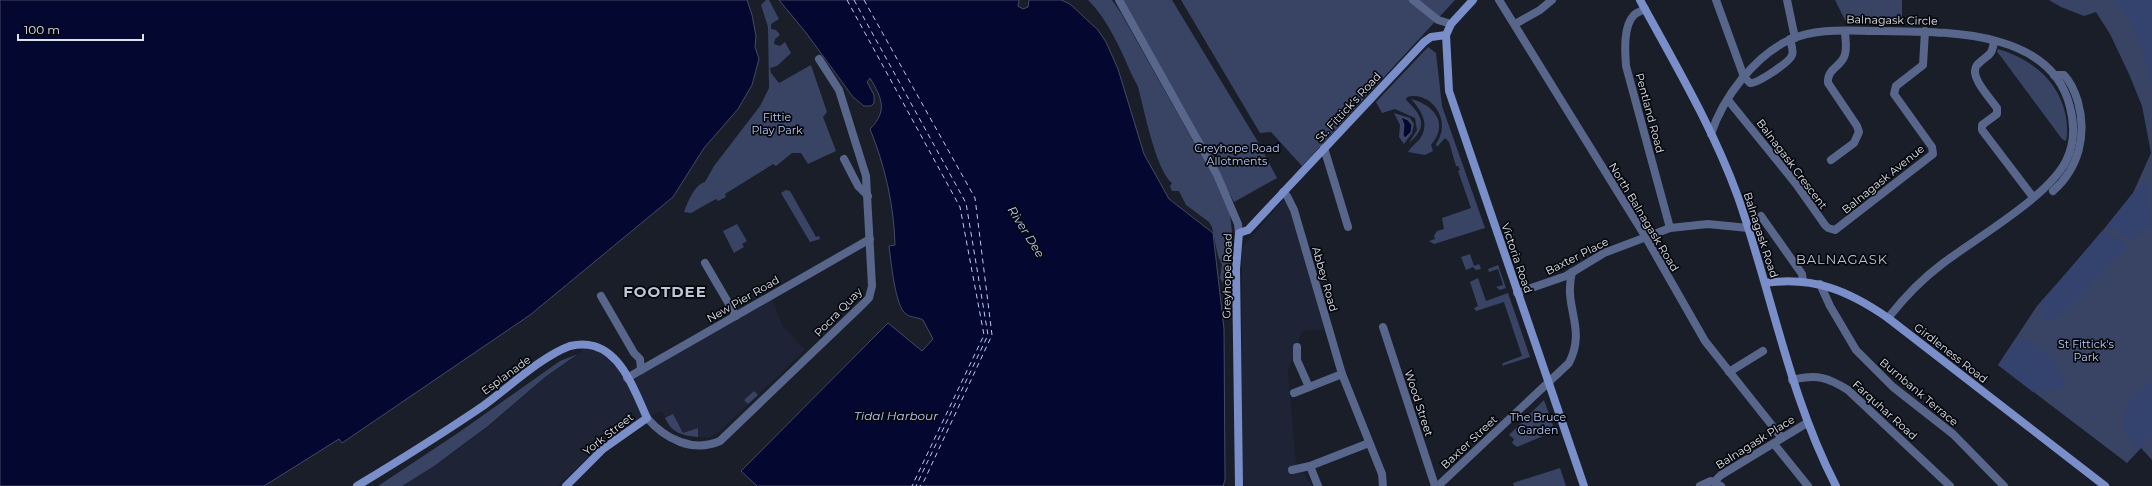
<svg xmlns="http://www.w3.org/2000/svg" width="2152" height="486" font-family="Montserrat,sans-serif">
  <rect width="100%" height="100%" fill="#191e29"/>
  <g fill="#1e2435">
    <path d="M1283 200 1289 207 1327 329 1302 331 1288 371 1296 463 1312 486H1244L1242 476V248Z"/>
    <path d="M771 295 782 325 805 350 758 395 754 391 744 400 748 404 720 431 711 437H698L680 434 670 428 662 411 647 418 588 458 557 486H402L457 450 488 427 545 377 580 354 584 345 606 352 628 378Z"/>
  </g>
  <g fill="#394465">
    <path d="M766 0H769L779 19 771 24V29L776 30 780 35 775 39 774 44 780 46 785 42 791 53 777 66 770 68 771 73 779 83 811 65 827 112 823 117 836 151 808 164 801 153H792L776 166 773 164 725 194 726 197 718 201 716 199 691 213 684 212C688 202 694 185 705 182L714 166 760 106 769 88 768 27 761 5Z"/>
    <path d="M1088 0H1112L1121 13 1214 178 1230 214 1233 241 1230 265V296L1220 278 1222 265 1218 256 1212 227 1209 222 1186 205 1179 191H1172L1170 186 1172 183C1156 171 1144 109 1138 87 1136 82 1133 78 1131 73 1120 48 1108 20 1088 0Z"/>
    <path d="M1123 0H1172L1258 142 1277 178 1234 202Z"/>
    <path d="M1181 0H1455L1302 166 1271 132 1260 133Z"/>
    <path d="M1835 0H1902V24L1846 22Z"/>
    <path d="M2049 0H2152V460L2141 448 2127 463 1998 365 2037 306 2091 245 2133 193 2151 153 2142 106 2129 74 2110 34 2096 12 2084 16 2061 7Z"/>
    <path d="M1428 47 1436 53 1442 106 1485 228 1434 244 1429 241 1435 239 1434 236 1437 231 1444 229 1442 218 1471 208 1458 171 1460 170 1458 166H1456L1449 142 1445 138 1437 147 1436 144C1453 121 1431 90 1407 97L1406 100C1423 116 1428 127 1409 143L1417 130 1415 118 1395 109 1382 113 1376 102Z"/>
    <path d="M1998 49C2031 59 2059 80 2066 117 2067 125 2068 133 2066 141L2062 139 2002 58 1997 52Z"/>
    <path d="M1411 99C1435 105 1449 124 1431 145L1433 151 1425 155 1408 152C1411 147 1415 144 1419 140 1431 125 1421 110 1411 99Z"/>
    <path d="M1394 113 1410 118 1414 124 1412 133 1404 144 1399 137 1400 125Z"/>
    <path d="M786 190 790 191 816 237 819 236 820 239 810 242 781 193Z"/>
    <path d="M737 224 747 241 742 244 744 247 734 253 723 231Z"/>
    <path d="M1470 254 1474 266 1479 264 1481 269 1476 270 1473 267 1466 270 1461 257Z"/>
    <path d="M1498 265 1506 288 1500 290 1496 287 1503 285 1498 269 1489 272 1488 269Z"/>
    <path d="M1478 278 1486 301 1508 293 1530 357 1502 366 1503 363 1522 356 1504 302 1476 311 1474 308 1478 306 1470 282Z"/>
    <path d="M578 354 545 377 488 426 434 466 402 486H378L458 433 560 361Z"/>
    <path d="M754 391 758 395 748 404 744 400Z"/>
    <path d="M1544 400 1555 431 1517 447 1512 443 1514 439 1509 435Z"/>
    <path d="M673 414 683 433 698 428V437C682 435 673 434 665 418Z"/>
    <path d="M1560 468 1566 486H1514L1513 483Z"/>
  </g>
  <g fill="#34426e">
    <path d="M2115 0H2152V93L2148 69 2132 23Z"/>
    <path d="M2147 180 2151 226 2131 241 2117 230 2106 227 2133 193Z"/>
    <path d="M2102 231 2116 237 2127 246 2065 313 2053 321 2045 320C2040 314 2043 306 2044 299Z"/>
    <path d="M2016 338C2039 344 2064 364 2065 389L2033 392 1998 365Z"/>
    <path d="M2152 381V434L2138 450 2124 433 2123 418 2131 397Z"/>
  </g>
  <g fill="#04072f" stroke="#454967">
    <path d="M0 0H747L752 15 756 36 755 47 759 59 752 85 738 109 704 148 673 197 530 315 342 443 339 439 264 486H0Z"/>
    <path d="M779 0H1019L1018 6 1023 9 1028 7 1029 0H1061L1070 4 1098 30 1106 42 1118 69 1144 154 1169 199 1213 233 1224 329 1225 480 1223 486H757L741 471 888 323 922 351 933 339 923 320C918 317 911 318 906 314 895 307 891 260 889 246L895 245C894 205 885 166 870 129 888 111 882 98 870 78L867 82 874 95V103L871 106H864L853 97 807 34Z"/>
    <path d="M1401 117 1408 120 1412 125 1411 132 1405 138 1403 135 1404 125Z"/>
  </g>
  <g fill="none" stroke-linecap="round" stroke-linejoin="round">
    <g stroke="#bacaf6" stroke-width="1" stroke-dasharray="5 4" stroke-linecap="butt">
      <path d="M847 0 960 207 984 335 912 486"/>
      <path d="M854 0 966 203 988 335 916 486"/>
      <path d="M864 0 975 198 992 335 924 481 920 486"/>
    </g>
    <g stroke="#58668b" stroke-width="8">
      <path d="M1119 0 1217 175 1238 224 1239 233"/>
      <path d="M1413 0 1438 20 1451 24"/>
      <path d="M1499 0 1645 236 1705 341 1782 438"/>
      <path d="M1716 0 1744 77 1750 83C1757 84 1790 62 1792 55 1794 51 1791 44 1790 39"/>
      <path d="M1787 0 1795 38"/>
      <path d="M1645 9C1641 11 1637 12 1634 15 1623 26 1625 52 1626 66L1670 228"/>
      <path d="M1515 24 1540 10 1552 0"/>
      <path d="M1994 41C1992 58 1987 54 1977 65 1968 76 1991 99 1997 108V114L1982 125V130L2033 197"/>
      <path d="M1728 100 1796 184 1825 225 1828 228 1835 230 1933 154 1932 147 1894 94 1896 86 1923 65 1925 31"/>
      <path d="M1711 134C1723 97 1755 56 1789 40 1817 27 1850 31 1880 31 1943 32 2051 28 2070 107 2075 126 2075 143 2066 161 2048 197 1976 238 1942 264 1922 279 1903 299 1888 318"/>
      <path d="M1324 148 1348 227"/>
      <path d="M844 159 858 186 868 196"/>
      <path d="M1831 160 1854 143 1859 132 1857 126 1828 83C1827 69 1839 68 1844 57 1848 49 1845 39 1845 31"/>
      <path d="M2053 191C2079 168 2087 135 2078 102 2075 92 2071 82 2064 75H2054"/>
      <path d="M1283 192 1287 196 1294 210 1342 374 1382 474 1383 486"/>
      <path d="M1761 216 1802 274 1803 281"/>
      <path d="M705 263 736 316"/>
      <path d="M1820 284 1830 306 1856 350 1893 387 1953 434 2004 486"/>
      <path d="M1517 293 1566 276 1604 253 1670 228 1708 224 1748 228"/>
      <path d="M601 296 634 353 640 359 641 370"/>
      <path d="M1383 327 1435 486"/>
      <path d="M1297 347V360L1309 387"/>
      <path d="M1729 372 1763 351"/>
      <path d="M627 378 870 239"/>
      <path d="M1792 380C1817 374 1827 377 1848 390L1950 486"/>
      <path d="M1294 393 1342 374"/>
      <path d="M647 418C665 439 693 453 720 441L862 305 869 298 872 286 866 176 839 90 819 59"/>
      <path d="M1774 444 1808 486"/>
      <path d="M1292 470 1310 466"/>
      <path d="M1715 481 1721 475 1807 423"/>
      <path d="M1318 486 1310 466 1369 443"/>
      <path d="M1438 486 1569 363C1587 327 1563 309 1572 272"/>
      <path d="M1700 486 1711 481 1721 486"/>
    </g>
    <g stroke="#7a8eca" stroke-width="8">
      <path d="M1473 0 1451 24 1446 35 1449 91 1584 486"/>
      <path d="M1640 0C1675 64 1713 128 1738 197 1772 294 1789 395 1836 486"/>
      <path d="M1765 283C1814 276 1849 291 1888 318L2105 486"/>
      <path d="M357 486C400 460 442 434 483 406 508 388 542 356 570 346 578 344 587 344 594 346 623 354 636 394 647 418L603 449 566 486"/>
      <path d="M1239 486 1236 269 1239 233 1248 230 1424 42 1431 37 1446 35"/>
    </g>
  </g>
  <g text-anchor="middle" stroke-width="3.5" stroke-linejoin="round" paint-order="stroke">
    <g font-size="11" fill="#dee2ea" stroke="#06080d">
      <text transform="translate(1892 20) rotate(1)" y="4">Balnagask Circle</text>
      <text transform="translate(1348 107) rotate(-47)" y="4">St. Fittick's Road</text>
      <text transform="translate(1650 113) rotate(75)" y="4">Pentland Road</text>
      <text transform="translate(1792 164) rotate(53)" y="4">Balnagask Crescent</text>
      <text transform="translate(1883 179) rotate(-39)" y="4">Balnagask Avenue</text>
      <text transform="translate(1644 217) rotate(59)" y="4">North Balnagask Road</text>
      <text transform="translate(1761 235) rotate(72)" y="4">Balnagask Road</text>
      <text transform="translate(1577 256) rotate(-27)" y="4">Baxter Place</text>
      <text transform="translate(1517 258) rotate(71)" y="4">Victoria Road</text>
      <text transform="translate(1227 276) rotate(-89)" y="4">Greyhope Road</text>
      <text transform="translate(1325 279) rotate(74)" y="4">Abbey Road</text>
      <text transform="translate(743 299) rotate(-30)" y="4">New Pier Road</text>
      <text transform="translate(838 312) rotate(-46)" y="4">Pocra Quay</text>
      <text transform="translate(1951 353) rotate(38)" y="4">Girdleness Road</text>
      <text transform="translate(506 375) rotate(-36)" y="4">Esplanade</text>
      <text transform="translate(1919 392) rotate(40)" y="4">Burnbank Terrace</text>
      <text transform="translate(1419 403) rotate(72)" y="4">Wood Street</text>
      <text transform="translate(1885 410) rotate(42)" y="4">Farquhar Road</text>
      <text transform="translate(608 434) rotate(-38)" y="4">York Street</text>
      <text transform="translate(1469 442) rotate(-43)" y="4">Baxter Street</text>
      <text transform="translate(1755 442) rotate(-32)" y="4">Balnagask Place</text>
    </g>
    <g font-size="11" fill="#bbccf8" stroke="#06080d">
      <text x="777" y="121">Fittie<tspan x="777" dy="13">Play Park</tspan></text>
      <text x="1237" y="152">Greyhope Road<tspan x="1237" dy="13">Allotments</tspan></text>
      <text x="2086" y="348">St Fittick's<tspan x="2086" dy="13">Park</tspan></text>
      <text x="1538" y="421">The Bruce<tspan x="1538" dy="13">Garden</tspan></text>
    </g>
    <g font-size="12" font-style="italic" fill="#bacaf6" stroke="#06080d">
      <text transform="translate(1026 232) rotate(58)" y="4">River Dee</text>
      <text x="896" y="420">Tidal Harbour</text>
    </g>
    <g font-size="13" letter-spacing="1" fill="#c0c6d6" stroke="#06080d">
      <text x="1842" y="264">BALNAGASK</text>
    </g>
    <g font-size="15" font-weight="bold" letter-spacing="1" fill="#c0c6d6" stroke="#06080d">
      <text x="665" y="297">FOOTDEE</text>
    </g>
  </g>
  <path d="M18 34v6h125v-6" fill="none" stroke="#dee2ea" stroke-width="2"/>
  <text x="24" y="34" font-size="12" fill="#dee2ea" stroke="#06080d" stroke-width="3" paint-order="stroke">100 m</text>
</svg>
